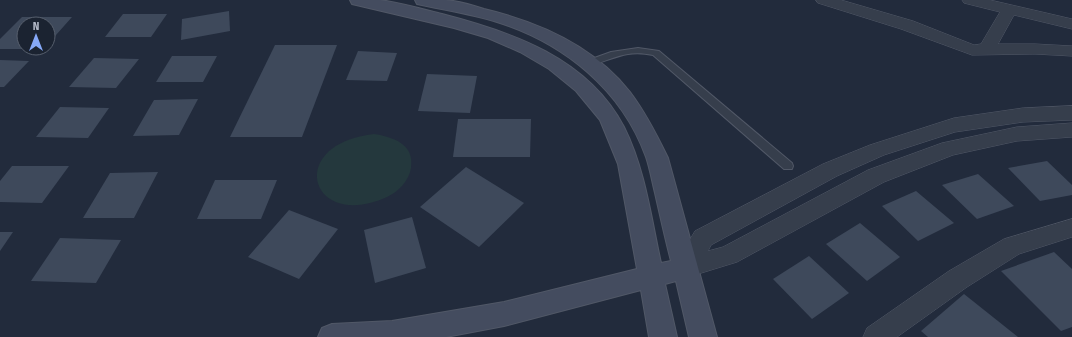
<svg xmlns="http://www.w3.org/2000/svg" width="1072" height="337" font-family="'Fira Sans Condensed',sans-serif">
  <rect width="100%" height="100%" fill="#222b3c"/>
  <path fill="#24383d" d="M374 134C393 137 415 144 411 168 409 181 398 192 387 197 310 232 284 144 374 134Z"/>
  <g fill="#3e495b">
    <path d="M229 11 230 31 181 40 182 19Z"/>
    <path d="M123 14H167L151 37H105Z"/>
    <path d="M22 17H72L48 44V24H24V49H0V39Z"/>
    <path d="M275 45H337L302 137H230Z"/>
    <path d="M358 51 397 53 387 81 346 80Z"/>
    <path d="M172 56H217L203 82H156Z"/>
    <path d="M94 58 139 59 116 88 69 87Z"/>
    <path d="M0 60 29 61 4 87H0Z"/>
    <path d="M427 74 477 76 470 113 418 111Z"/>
    <path d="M198 99 179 135 133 136 154 100Z"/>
    <path d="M60 107 109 108 88 138 36 137Z"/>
    <path d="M458 119H531L530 157H453Z"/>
    <path d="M1047 161 1072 185V195L1040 201 1008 168Z"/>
    <path d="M12 166H69L42 203 0 202V181Z"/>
    <path d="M466 167 524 203 479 247 420 207Z"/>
    <path d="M158 172 134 218H83L110 173Z"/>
    <path d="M978 174 1014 206 977 219 942 185Z"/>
    <path d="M215 180H277L261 219H197Z"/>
    <path d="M916 191 954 223 918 241 882 206Z"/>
    <path d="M289 210 338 229 299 279 248 257Z"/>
    <path d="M412 217 426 268 375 283 364 230Z"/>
    <path d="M860 223 900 257 867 281 826 244Z"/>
    <path d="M0 232H13L0 251Z"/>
    <path d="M60 238 121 240 96 283 31 281Z"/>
    <path d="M1054 252 1072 269V327L1061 331 1001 271Z"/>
    <path d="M809 256 849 293 812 319 773 279Z"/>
    <path d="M964 294 1018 337H928L921 331Z"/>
  </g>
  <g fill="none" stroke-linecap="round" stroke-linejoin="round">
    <g stroke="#515867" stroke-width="2">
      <path id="lane" d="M638 48 659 51 792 163 793 166 792 169H784L653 55C626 49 614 59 589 66L585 63 586 61 611 52Z"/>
    </g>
    <g stroke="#515867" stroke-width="1">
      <g id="street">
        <path d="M816 0H841L913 21 974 45 981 44 1000 12 964 3 962 0H990L1072 19V29L1014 15 998 44H1035L1072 46V56L1035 54 972 55 901 29 818 3Z"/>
        <path d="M1072 106V120L1023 122 955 132 884 155 837 176 711 245 708 251 723 247 868 170 942 143 1017 127 1072 123V137L1017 141 953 155 884 182 737 262 685 278 676 275 673 268 695 231 823 164 870 145 954 118 1023 108Z"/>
        <path d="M1072 219V237L1019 254 967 287 897 337H863L867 328 949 271 1004 239Z"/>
      </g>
    </g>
    <g stroke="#515867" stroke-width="2">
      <path id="secondary" d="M350 0C360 0 370 0 380 0 401 3 422 9 442 14 512 32 588 58 624 127 645 169 651 217 661 263L671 261C665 238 660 215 655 193 652 181 650 169 646 157 622 90 564 43 497 22 471 14 444 10 417 4L415 0C425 0 435 0 445 0 458 1 472 5 484 9 539 22 594 46 630 92 645 112 657 135 668 158L717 337H689L676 281 665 284 677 337H649L641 290 504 326 446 337H318L322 328 332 324 392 321 504 302 637 269 618 164 600 120 576 91 549 69 520 52 488 38 454 28 352 4Z"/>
    </g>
    <use href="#lane" fill="#363e4c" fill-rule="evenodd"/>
    <use href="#street" fill="#363e4c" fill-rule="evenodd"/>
    <use href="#secondary" fill="#444c5f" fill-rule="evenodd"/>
  </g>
  <g transform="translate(36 36)"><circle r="19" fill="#1b2331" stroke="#575f6d"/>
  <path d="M0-3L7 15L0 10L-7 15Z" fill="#86a9f8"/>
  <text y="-6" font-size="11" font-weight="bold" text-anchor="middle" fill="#b2b8c7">N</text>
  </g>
</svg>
